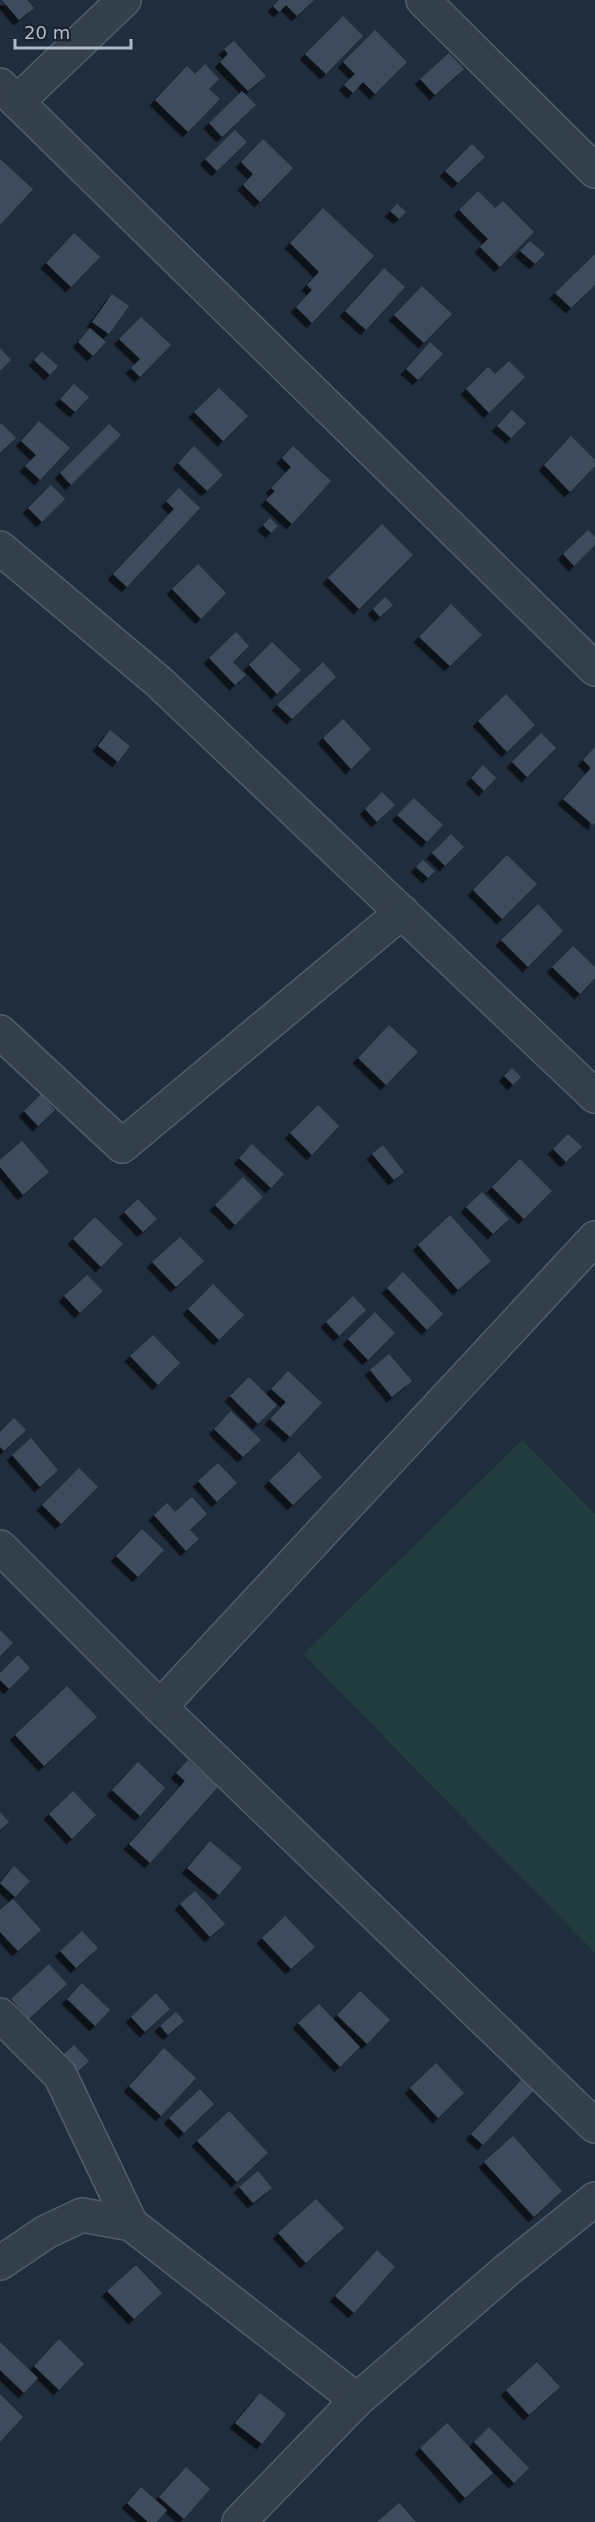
<svg xmlns="http://www.w3.org/2000/svg" width="595" height="2522" font-family="'DejaVu Sans',sans-serif">
  <defs>
    <filter id="shadow"><feDropShadow dx="-5.5" dy="5.5" stdDeviation="0" flood-color="#0009"/></filter>
  </defs>
  <rect width="100%" height="100%" fill="#202d3c"/>
  <path fill="#223b3d" d="M522 1440 595 1514V1953L303 1654Z"/>
  <g fill="#3c4c5b" filter="url(#shadow)">
    <path d="M2 0H27L34 8 19 20Z"/>
    <path d="M279 0H314L297 16 286 5 279 12 273 6Z"/>
    <path d="M343 16 363 36 326 74 305 54Z"/>
    <path d="M375 30 407 62 375 94 363 82 353 93 344 85 355 74 343 62Z"/>
    <path d="M234 41 266 76 248 91 220 62 228 54 224 49Z"/>
    <path d="M449 53 464 69 435 95 420 79Z"/>
    <path d="M205 64 219 79 209 89 220 99 188 132 155 100 187 66 195 74Z"/>
    <path d="M242 91 256 105 222 137 209 123Z"/>
    <path d="M235 130 247 142 217 171 205 159Z"/>
    <path d="M263 139 293 168 260 202 243 185 253 174 241 162Z"/>
    <path d="M472 144 485 157 458 183 445 171Z"/>
    <path d="M0 159 33 189 0 225Z"/>
    <path d="M478 191 495 208 503 201 534 232 500 267 480 247 488 239 459 210Z"/>
    <path d="M397 204 406 212 399 219 390 211Z"/>
    <path d="M323 208 374 256 312 323 296 307 312 290 307 285 319 272 290 243Z"/>
    <path d="M74 233 100 257 71 287 46 263Z"/>
    <path d="M530 241 545 254 535 264 520 251Z"/>
    <path d="M595 254V285L571 308 555 293Z"/>
    <path d="M384 268 405 287 366 330 345 311Z"/>
    <path d="M422 286 452 314 424 343 394 315Z"/>
    <path d="M112 294 129 306 109 334 92 322Z"/>
    <path d="M141 317 171 345 140 377 131 368 140 359 119 339Z"/>
    <path d="M90 328 106 342 93 356 78 342Z"/>
    <path d="M430 342 443 354 418 380 406 369Z"/>
    <path d="M0 348 11 360 0 371Z"/>
    <path d="M42 352 58 366 50 375 34 360Z"/>
    <path d="M509 361 525 377 489 413 466 389 488 367 495 374Z"/>
    <path d="M74 384 89 397 75 412 60 399Z"/>
    <path d="M219 388 248 416 223 441 194 412Z"/>
    <path d="M512 410 526 423 511 438 497 426Z"/>
    <path d="M39 421 70 448 40 480 25 466 36 455 21 441Z"/>
    <path d="M1 423 16 438 0 453V425Z"/>
    <path d="M109 424 121 435 71 485 60 473Z"/>
    <path d="M571 436 595 460V466L570 492 544 465Z"/>
    <path d="M194 446 223 475 207 491 178 463Z"/>
    <path d="M293 446 331 481 292 524 266 500 275 491 271 488 291 467 282 458Z"/>
    <path d="M51 485 65 499 42 522 28 508Z"/>
    <path d="M179 488 200 508 127 587 113 574 174 509 166 501Z"/>
    <path d="M270 518 278 526 271 533 263 525Z"/>
    <path d="M382 524 413 555 359 609 328 578Z"/>
    <path d="M588 530 595 537V545L574 566 563 554Z"/>
    <path d="M198 564 226 593 201 619 172 589Z"/>
    <path d="M385 597 393 605 380 617 373 609Z"/>
    <path d="M451 604 482 635 450 666 419 637Z"/>
    <path d="M236 632 249 646 233 662 246 675 235 685 209 658Z"/>
    <path d="M272 642 301 670 277 694 249 665Z"/>
    <path d="M323 662 336 677 292 719 277 705Z"/>
    <path d="M506 694 535 725 507 752 478 721Z"/>
    <path d="M343 719 371 749 351 769 323 738Z"/>
    <path d="M110 730 130 746 118 762 98 746Z"/>
    <path d="M541 733 556 748 527 777 512 762Z"/>
    <path d="M595 747V823L593 825 563 799 591 768 583 760Z"/>
    <path d="M483 765 496 778 484 791 471 778Z"/>
    <path d="M382 792 395 805 377 822 365 809Z"/>
    <path d="M414 798 443 825 427 842 397 815Z"/>
    <path d="M451 834 464 847 445 866 432 853Z"/>
    <path d="M507 855 537 884 502 919 473 890Z"/>
    <path d="M423 860 435 871 428 878 416 867Z"/>
    <path d="M538 904 563 931 528 967 501 940Z"/>
    <path d="M573 946 595 967V978L580 994 552 967Z"/>
    <path d="M389 1025 418 1052 386 1085 358 1058Z"/>
    <path d="M512 1068 521 1077 513 1085 504 1076Z"/>
    <path d="M41 1094 55 1110 38 1126 24 1111Z"/>
    <path d="M318 1105 339 1126 312 1155 290 1133Z"/>
    <path d="M568 1134 582 1147 566 1162 553 1149Z"/>
    <path d="M22 1141 49 1172 23 1195 0 1167V1160Z"/>
    <path d="M252 1144 284 1174 271 1188 239 1158Z"/>
    <path d="M383 1145 404 1172 394 1180 372 1154Z"/>
    <path d="M520 1159 552 1191 524 1219 492 1187Z"/>
    <path d="M243 1177 263 1197 235 1225 215 1205Z"/>
    <path d="M482 1192 509 1219 493 1234 466 1207Z"/>
    <path d="M138 1199 157 1219 143 1232 124 1212Z"/>
    <path d="M450 1215 491 1261 458 1290 418 1245Z"/>
    <path d="M95 1217 123 1244 101 1267 73 1239Z"/>
    <path d="M180 1237 204 1261 176 1287 152 1262Z"/>
    <path d="M403 1272 443 1314 427 1330 387 1288Z"/>
    <path d="M87 1275 103 1291 80 1313 64 1296Z"/>
    <path d="M213 1284 244 1315 219 1340 188 1309Z"/>
    <path d="M353 1296 366 1310 339 1336 326 1322Z"/>
    <path d="M375 1312 395 1333 368 1360 348 1339Z"/>
    <path d="M153 1335 180 1363 158 1385 130 1356Z"/>
    <path d="M389 1354 412 1381 392 1397 370 1370Z"/>
    <path d="M288 1371 322 1403 290 1437 270 1419 286 1402 271 1389Z"/>
    <path d="M249 1377 277 1405 258 1424 230 1396Z"/>
    <path d="M231 1411 261 1440 243 1457 214 1429Z"/>
    <path d="M14 1418 26 1430 4 1451 0 1447V1432Z"/>
    <path d="M31 1438 58 1470 40 1487 12 1455Z"/>
    <path d="M299 1452 322 1477 293 1505 269 1481Z"/>
    <path d="M218 1463 237 1483 217 1502 198 1481Z"/>
    <path d="M79 1468 98 1487 61 1524 42 1505Z"/>
    <path d="M192 1497 207 1514 190 1530 199 1539 186 1551 154 1515 167 1503 175 1512Z"/>
    <path d="M142 1529 164 1550 138 1577 116 1556Z"/>
    <path d="M0 1630 13 1643 0 1656Z"/>
    <path d="M18 1655 30 1668 9 1689 0 1680V1673Z"/>
    <path d="M67 1686 97 1717 44 1766 15 1735Z"/>
    <path d="M188 1760 218 1787 150 1863 129 1844 185 1781 176 1773Z"/>
    <path d="M138 1762 165 1788 140 1816 112 1790Z"/>
    <path d="M73 1791 96 1815 72 1839 49 1814Z"/>
    <path d="M0 1812 9 1822 0 1830Z"/>
    <path d="M210 1841 242 1868 219 1895 187 1868Z"/>
    <path d="M14 1866 30 1881 15 1897 0 1883Z"/>
    <path d="M195 1891 225 1924 210 1937 180 1904Z"/>
    <path d="M13 1899 41 1930 18 1951 0 1932V1910Z"/>
    <path d="M285 1916 315 1947 291 1969 262 1938Z"/>
    <path d="M82 1931 98 1948 76 1968 60 1951Z"/>
    <path d="M49 1964 67 1984 29 2019 11 1999Z"/>
    <path d="M82 1983 110 2010 95 2026 67 1999Z"/>
    <path d="M360 1991 390 2020 367 2044 337 2015Z"/>
    <path d="M156 1993 170 2009 145 2032 131 2017Z"/>
    <path d="M319 2004 360 2047 340 2067 298 2023Z"/>
    <path d="M176 2012 184 2021 168 2035 160 2026Z"/>
    <path d="M74 2045 89 2061 68 2081 52 2065Z"/>
    <path d="M164 2048 196 2078 161 2116 129 2086Z"/>
    <path d="M436 2063 464 2093 438 2118 410 2088Z"/>
    <path d="M523 2078 535 2089 483 2145 471 2134Z"/>
    <path d="M200 2089 214 2104 184 2133 169 2118Z"/>
    <path d="M229 2111 268 2153 237 2182 197 2141Z"/>
    <path d="M513 2136 562 2191 534 2217 484 2162Z"/>
    <path d="M258 2171 272 2188 253 2203 239 2187Z"/>
    <path d="M316 2199 344 2228 306 2263 278 2233Z"/>
    <path d="M377 2250 395 2267 354 2313 335 2296Z"/>
    <path d="M136 2265 162 2293 134 2319 107 2291Z"/>
    <path d="M59 2339 84 2364 59 2390 34 2366Z"/>
    <path d="M0 2342 38 2378 24 2393 0 2370Z"/>
    <path d="M537 2362 560 2387 529 2415 506 2390Z"/>
    <path d="M260 2393 286 2414 262 2444 235 2423Z"/>
    <path d="M0 2394 23 2417 0 2442Z"/>
    <path d="M447 2423 493 2473 465 2498 420 2448Z"/>
    <path d="M489 2427 529 2468 514 2483 474 2442Z"/>
    <path d="M186 2467 210 2489 184 2519 159 2497Z"/>
    <path d="M141 2487 167 2510 157 2522H148L127 2503Z"/>
    <path d="M399 2503 416 2522H377Z"/>
  </g>
  <g fill="none" stroke-linecap="round" stroke-linejoin="round">
    <g stroke="#525d6a" stroke-width="36">
      <g id="minor">
        <path d="M423 0 595 171"/>
        <path d="M0 85 595 669"/>
        <path d="M17 102 124 0"/>
        <path d="M0 548 159 682 595 1096"/>
        <path d="M0 1032 122 1146 402 912"/>
        <path d="M0 1547 160 1707 595 2126"/>
        <path d="M160 1707 595 1238"/>
        <path d="M0 2015 60 2075 131 2224"/>
        <path d="M0 2263 46 2232 82 2215 131 2224 357 2400"/>
        <path d="M239 2522 357 2400 507 2270 595 2199"/>
      </g>
    </g>
    <use href="#minor" stroke="#343f4c" stroke-width="33"/>
  </g>
  <path d="M15 39v9h116v-9" fill="none" stroke="#afbac8" stroke-width="3"/>
  <text x="24" y="39" font-size="18" fill="#afbac8" stroke="#1a2431" stroke-width="4.5" paint-order="stroke">20 m</text>
</svg>
